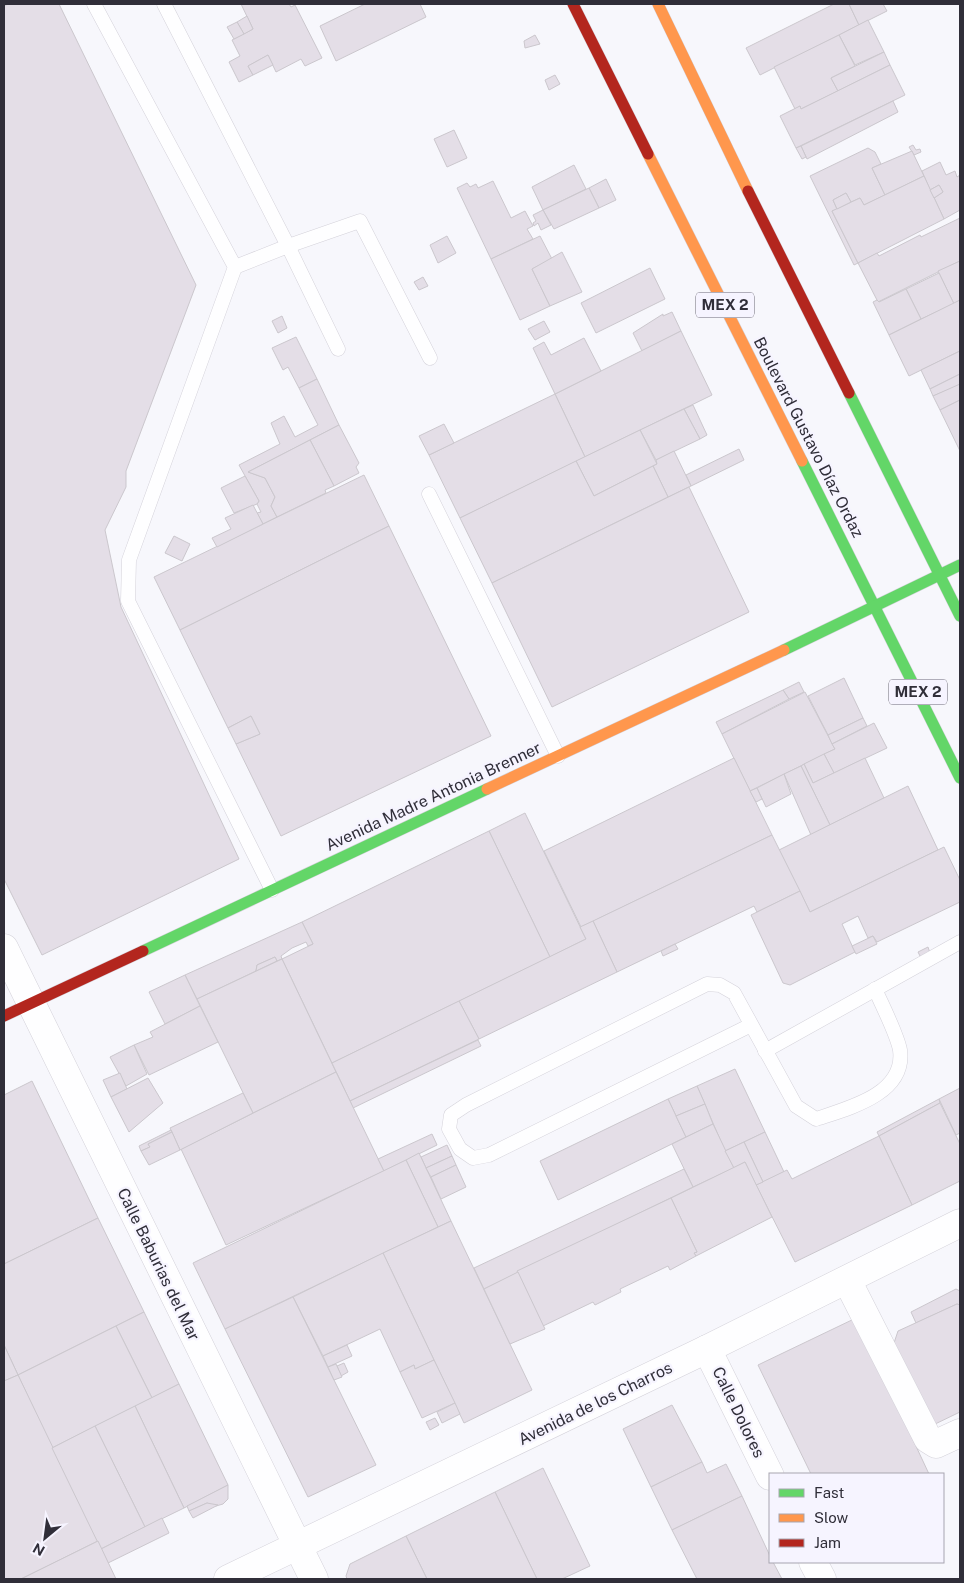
<svg xmlns="http://www.w3.org/2000/svg" width="964" height="1583" font-family="'Public Sans',sans-serif">
  <rect width="100%" height="100%" fill="#f7f7fc"/>
  <g fill="#e4dee7" stroke="#cbc7cd">
    <path d="M8 4H59L196 285 126 471V487L105 530 121 607 239 859 42 955 4 879V6Z"/>
    <path d="M241 4H289L291 7 295 5 322 58 305 66 301 59 276 72 268 55 248 66 253 75 239 82 229 62 240 56 232 40 253 29Z"/>
    <path d="M365 4H420L426 17 336 61 320 26Z"/>
    <path d="M834 4H849L859 25 760 75 746 48Z"/>
    <path d="M849 4H883L887 11 859 25Z"/>
    <path d="M247 16 253 29 244 34 237 22Z"/>
    <path d="M868 20 884 52 855 65 839 35Z"/>
    <path d="M237 22 244 34 234 39 227 27Z"/>
    <path d="M535 35 540 44 525 48 524 41Z"/>
    <path d="M839 35 855 66 831 78 838 91 801 109 800 106 795 109 774 67Z"/>
    <path d="M884 52 890 65 838 91 831 78Z"/>
    <path d="M268 55 273 65 253 75 248 66Z"/>
    <path d="M890 65 905 95 796 148 780 116 800 106 801 109Z"/>
    <path d="M555 75 560 84 549 90 545 80Z"/>
    <path d="M893 101 898 112 807 159 801 146Z"/>
    <path d="M454 130 467 158 447 167 434 139Z"/>
    <path d="M913 145 916 150 920 149 921 152 914 155 909 147Z"/>
    <path d="M801 146 806 157 802 159 796 148Z"/>
    <path d="M868 148 875 152 881 164 872 168 885 195 864 205 860 198 851 202 846 193 833 200 837 209 832 211 858 263 854 265 810 176Z"/>
    <path d="M912 151 924 176 885 195 872 168Z"/>
    <path d="M940 162 946 175 955 171 957 177 960 175V210L944 219 934 198 943 192 939 185 930 190 922 171Z"/>
    <path d="M574 165 586 189 543 210 532 187Z"/>
    <path d="M924 176 944 219 858 263 832 211 860 198 864 205Z"/>
    <path d="M606 179 616 200 599 208 589 188Z"/>
    <path d="M493 181 511 218 525 211 533 226 527 229 533 239 491 259 457 188 467 183 470 187 476 184 478 188Z"/>
    <path d="M939 185 943 192 934 198 930 190Z"/>
    <path d="M589 188 599 208 554 229 543 210Z"/>
    <path d="M846 193 851 202 837 209 833 200Z"/>
    <path d="M543 210 551 225 541 230 538 223 534 226 533 223 536 221 533 215Z"/>
    <path d="M960 218V261L878 302 858 263 877 253 879 256 920 235 921 237Z"/>
    <path d="M447 236 456 253 438 263 430 245Z"/>
    <path d="M540 236 552 259 532 269 550 306 520 320 491 259Z"/>
    <path d="M562 252 582 292 550 306 532 269Z"/>
    <path d="M960 261V300L954 304 938 271Z"/>
    <path d="M650 268 665 299 596 333 581 303Z"/>
    <path d="M939 273 954 304 921 319 906 289Z"/>
    <path d="M423 277 428 286 419 290 414 282Z"/>
    <path d="M906 289 921 319 889 335 873 302 877 300 879 302Z"/>
    <path d="M960 300V351L909 376 889 335Z"/>
    <path d="M672 312 681 331 642 351 633 333 663 314V316Z"/>
    <path d="M282 316 287 328 278 333 272 321Z"/>
    <path d="M544 321 550 332 535 340 528 329Z"/>
    <path d="M681 331 712 395 585 457 555 394Z"/>
    <path d="M296 337 317 379 299 388 288 367 283 370 272 348Z"/>
    <path d="M584 338 601 371 555 394 533 348 544 342 551 355Z"/>
    <path d="M960 351V374L930 389 921 370Z"/>
    <path d="M960 374V385L933 396 930 389Z"/>
    <path d="M317 379 339 425 248 472 265 478 275 497 271 506 277 517 263 524 257 513 261 512 257 504 259 501 239 465 280 444 271 423 284 416 295 437 318 425 299 388Z"/>
    <path d="M960 384V400L940 410 933 396Z"/>
    <path d="M555 394 585 457 460 518 429 455Z"/>
    <path d="M960 400V451L940 410Z"/>
    <path d="M693 405 707 435 700 439 684 409Z"/>
    <path d="M684 409 700 439 656 460 640 430Z"/>
    <path d="M444 424 454 443 429 455 419 436Z"/>
    <path d="M339 425 359 463 356 467 359 473 334 486 310 440Z"/>
    <path d="M640 430 657 464 594 496 576 461Z"/>
    <path d="M310 440 334 486 325 490 326 493 277 517 271 506 275 497 265 478 248 472Z"/>
    <path d="M739 449 744 460 691 486 686 475Z"/>
    <path d="M674 451 691 486 668 497 653 466 657 464 656 460Z"/>
    <path d="M576 461 594 496 653 466 668 497 492 583 460 518Z"/>
    <path d="M364 475 389 526 180 630 154 577Z"/>
    <path d="M245 476 259 501 257 504 234 513 221 488Z"/>
    <path d="M689 487 749 612 552 707 492 583Z"/>
    <path d="M253 505 263 524 217 547 212 538 231 529 225 518Z"/>
    <path d="M389 526 491 736 281 836 236 744 260 734 251 716 228 728 180 630Z"/>
    <path d="M174 536 190 544 182 561 165 553Z"/>
    <path d="M844 678 863 718 828 735 808 696Z"/>
    <path d="M799 682 804 692 789 699 783 690Z"/>
    <path d="M783 690 789 699 722 734 716 722Z"/>
    <path d="M805 692 835 749 750 791 722 734Z"/>
    <path d="M251 716 260 734 236 744 228 728Z"/>
    <path d="M863 718 867 726 832 744 828 735Z"/>
    <path d="M874 723 887 748 834 773 824 754 835 749 832 744Z"/>
    <path d="M824 754 834 773 813 783 804 764Z"/>
    <path d="M734 758 772 835 581 927 544 851Z"/>
    <path d="M865 758 884 798 830 825 801 766 804 764 813 783Z"/>
    <path d="M801 766 830 825 811 835 784 774Z"/>
    <path d="M784 774 791 794 766 807 757 788Z"/>
    <path d="M908 786 938 850 810 912 779 850Z"/>
    <path d="M757 788 762 799 756 802 750 791Z"/>
    <path d="M525 813 586 939 550 957 489 831Z"/>
    <path d="M489 831 550 957 332 1063 282 959 313 944 302 922Z"/>
    <path d="M772 835 800 891 757 912 754 906 617 972 593 921Z"/>
    <path d="M944 847 960 880V902L877 942 873 936 868 938 858 916 842 924 855 952 790 985 783 983 751 915 800 891 810 912Z"/>
    <path d="M593 921 617 972 479 1039 459 1001 586 939 580 927Z"/>
    <path d="M302 922 313 944 308 946 306 942 292 948 281 956 282 959 277 961 275 957 257 965 256 971 197 999 185 975Z"/>
    <path d="M873 936 877 944 856 954 852 946Z"/>
    <path d="M675 944 678 949 663 956 661 951Z"/>
    <path d="M928 947 931 956 922 960 918 952Z"/>
    <path d="M275 957 277 961 256 971 257 965Z"/>
    <path d="M282 959 336 1072 253 1113 197 999Z"/>
    <path d="M185 975 200 1006 165 1024 149 992Z"/>
    <path d="M459 1001 479 1039 350 1101 332 1063Z"/>
    <path d="M200 1006 218 1042 149 1075 134 1045 153 1037 150 1032Z"/>
    <path d="M478 1040 481 1046 353 1108 350 1101Z"/>
    <path d="M134 1045 147 1074 126 1086 110 1057Z"/>
    <path d="M735 1069 765 1132 725 1151 697 1086Z"/>
    <path d="M336 1072 384 1171 226 1245 181 1149Z"/>
    <path d="M120 1073 127 1089 111 1097 103 1080Z"/>
    <path d="M148 1078 163 1103 129 1132 111 1097Z"/>
    <path d="M32 1081 98 1218 4 1264V1095Z"/>
    <path d="M697 1086 705 1104 676 1116 668 1099Z"/>
    <path d="M960 1088V1133L956 1135 939 1099Z"/>
    <path d="M243 1093 253 1113 180 1150 170 1128Z"/>
    <path d="M668 1099 686 1137 558 1200 540 1161Z"/>
    <path d="M939 1099 940 1103 879 1136 877 1132Z"/>
    <path d="M940 1103 960 1144V1181L912 1205 879 1136Z"/>
    <path d="M705 1104 713 1124 686 1137 676 1116Z"/>
    <path d="M713 1124 734 1168 693 1187 672 1144Z"/>
    <path d="M171 1130 172 1132 148 1144 150 1147 141 1151 139 1146Z"/>
    <path d="M172 1132 180 1150 149 1165 141 1151 150 1147 148 1144Z"/>
    <path d="M765 1132 784 1172 763 1182 744 1142Z"/>
    <path d="M432 1134 437 1145 384 1171 378 1159Z"/>
    <path d="M879 1136 912 1205 795 1262 756 1185 787 1170 792 1179Z"/>
    <path d="M744 1142 763 1182 756 1185 745 1162 734 1168 725 1151Z"/>
    <path d="M447 1145 452 1156 426 1168 421 1157Z"/>
    <path d="M419 1153 451 1221 438 1227 406 1160Z"/>
    <path d="M452 1156 456 1165 431 1177 426 1168Z"/>
    <path d="M406 1160 438 1227 225 1329 193 1263Z"/>
    <path d="M745 1162 772 1217 696 1256 694 1253 697 1252 671 1198Z"/>
    <path d="M456 1165 466 1187 441 1199 431 1177Z"/>
    <path d="M684 1169 693 1187 484 1289 474 1268Z"/>
    <path d="M671 1198 697 1252 694 1253 696 1256 670 1270 668 1266 620 1289 621 1292 595 1305 593 1302 543 1326 517 1271Z"/>
    <path d="M98 1218 144 1312 18 1375 4 1345V1264Z"/>
    <path d="M451 1221 532 1390 464 1423 383 1253Z"/>
    <path d="M383 1253 434 1360 415 1369 414 1365 400 1372 380 1329 323 1356 293 1297Z"/>
    <path d="M518 1272 545 1329 510 1344 484 1289Z"/>
    <path d="M956 1289 960 1291V1305L957 1304 916 1323 911 1312Z"/>
    <path d="M293 1297 376 1465 308 1497 225 1329Z"/>
    <path d="M957 1304 960 1305V1412L931 1426 893 1346 898 1331Z"/>
    <path d="M144 1312 179 1384 152 1398 116 1326Z"/>
    <path d="M856 1318 929 1474H811L758 1365Z"/>
    <path d="M116 1326 152 1398 52 1448 18 1375Z"/>
    <path d="M4 1345 18 1375 4 1381Z"/>
    <path d="M347 1345 352 1356 328 1367 323 1356Z"/>
    <path d="M434 1360 455 1403 422 1418 400 1372 414 1365 415 1369Z"/>
    <path d="M344 1363 348 1372 341 1376 337 1366Z"/>
    <path d="M336 1364 342 1377 334 1380 328 1367Z"/>
    <path d="M18 1375 98 1541 21 1579H4V1381Z"/>
    <path d="M179 1384 228 1485 184 1508 135 1406Z"/>
    <path d="M455 1403 460 1414 442 1423 437 1412Z"/>
    <path d="M672 1405 702 1462 651 1487 623 1429Z"/>
    <path d="M135 1406 184 1508 145 1527 95 1426Z"/>
    <path d="M435 1418 439 1425 430 1430 426 1422Z"/>
    <path d="M95 1426 145 1527 101 1549 52 1448Z"/>
    <path d="M702 1462 707 1473 726 1464 742 1496 672 1530 651 1487Z"/>
    <path d="M543 1468 590 1566 562 1579H537L495 1492Z"/>
    <path d="M228 1485V1499L223 1504 216 1506 207 1503 189 1511 187 1506Z"/>
    <path d="M495 1492 537 1579H427L406 1536Z"/>
    <path d="M742 1496 770 1556V1562H773L782 1579H697L672 1530Z"/>
    <path d="M207 1503 218 1505 193 1518 189 1511Z"/>
    <path d="M162 1518 169 1533 108 1563 101 1549Z"/>
    <path d="M406 1536 427 1579H347L346 1576 350 1564Z"/>
    <path d="M98 1541 116 1579H21Z"/>
  </g>
  <g fill="none" stroke-linecap="round" stroke-linejoin="round">
    <g stroke="#d4d2da" stroke-width="15">
      <g id="lane">
        <path d="M94 4 235 267 129 560 128 601 272 890"/>
        <path d="M164 4 288 246 360 221 430 358"/>
        <path d="M235 267 288 246 338 349"/>
        <path d="M429 494 558 756"/>
        <path d="M751 1025 489 1155 473 1158 460 1149 449 1129 451 1115 466 1105 707 984 720 985 734 993 796 1106 816 1119C849 1108 906 1094 900 1050 897 1034 882 1005 875 989"/>
        <path d="M765 1051 960 942"/>
      </g>
    </g>
    <g stroke="#d4d2da" stroke-width="29">
      <g id="street">
        <path d="M4 948 314 1579"/>
        <path d="M847 1280 928 1439 936 1444 960 1433"/>
        <path d="M707 1349 770 1476"/>
        <path d="M813 1562 822 1579"/>
        <path d="M228 1579 707 1349 960 1223"/>
      </g>
    </g>
    <g stroke="#d4d2da" stroke-width="12">
      <g id="fast">
        <path d="M849 393 960 616"/>
        <path d="M802 461 960 778"/>
        <path d="M784 650 960 565"/>
        <path d="M143 951 487 789"/>
      </g>
    </g>
    <g stroke="#d4d2da" stroke-width="12">
      <g id="slow">
        <path d="M658 4 748 191"/>
        <path d="M648 154 802 461"/>
        <path d="M487 789 784 650"/>
      </g>
    </g>
    <g stroke="#d4d2da" stroke-width="12">
      <g id="jam">
        <path d="M573 4 648 154"/>
        <path d="M748 191 849 393"/>
        <path d="M4 1016 143 951"/>
      </g>
    </g>
    <use href="#lane" stroke="#fefeff" stroke-width="14"/>
    <use href="#street" stroke="#fefeff" stroke-width="28"/>
    <use href="#fast" stroke="#63d668" stroke-width="11"/>
    <use href="#slow" stroke="#ff974d" stroke-width="11"/>
    <use href="#jam" stroke="#b3261e" stroke-width="11"/>
  </g>
  <g text-anchor="middle" stroke-width="4.5" stroke-linejoin="round" paint-order="stroke">
    <g fill="#f6f4ff" stroke="#6b6974" stroke-width="1">
      <rect x="696" y="292.5" width="58" height="25" rx="4"/>
      <rect x="889" y="679.5" width="58" height="25" rx="4"/>
    </g>
    <g font-size="15" font-weight="bold" fill="#302e39">
      <text x="725" y="310">MEX 2</text>
      <text x="918" y="697">MEX 2</text>
    </g>
    <g font-size="16" fill="#302e39" stroke="#f6f4ff">
      <text transform="translate(809 437) rotate(63)" y="6">Boulevard Gustavo Díaz Ordaz</text>
      <text transform="translate(433 796) rotate(-25)" y="6">Avenida Madre Antonia Brenner</text>
      <text transform="translate(159 1264) rotate(64)" y="6">Calle Baburias del Mar</text>
      <text transform="translate(595 1403) rotate(-26)" y="6">Avenida de los Charros</text>
      <text transform="translate(739 1412) rotate(64)" y="6">Calle Dolores</text>
    </g>
  </g>
  <rect width="964" height="1583" fill="none" stroke="#302e39" stroke-width="10"/>
  <rect x="769" y="1473" width="175" height="90" fill="#f6f4ff" stroke="#a7a5b0"/>
  <rect x="779" y="1489" width="25" height="8" fill="#63d668" stroke="#a7a5b0"/>
  <text x="814" y="1498" font-size="15" fill="#302e39">Fast</text>
  <rect x="779" y="1514" width="25" height="8" fill="#ff974d" stroke="#a7a5b0"/>
  <text x="814" y="1523" font-size="15" fill="#302e39">Slow</text>
  <rect x="779" y="1539" width="25" height="8" fill="#b3261e" stroke="#a7a5b0"/>
  <text x="814" y="1548" font-size="15" fill="#302e39">Jam</text>
  <g transform="translate(45 1538) rotate(209)" stroke="#f6f4ff" stroke-width="4" paint-order="stroke">
  <path d="M0-4L9 19L0 12L-9 19Z" fill="#302e39"/>
  <text y="-8" font-size="14" font-weight="bold" text-anchor="middle" fill="#302e39">N</text>
  </g>
</svg>
